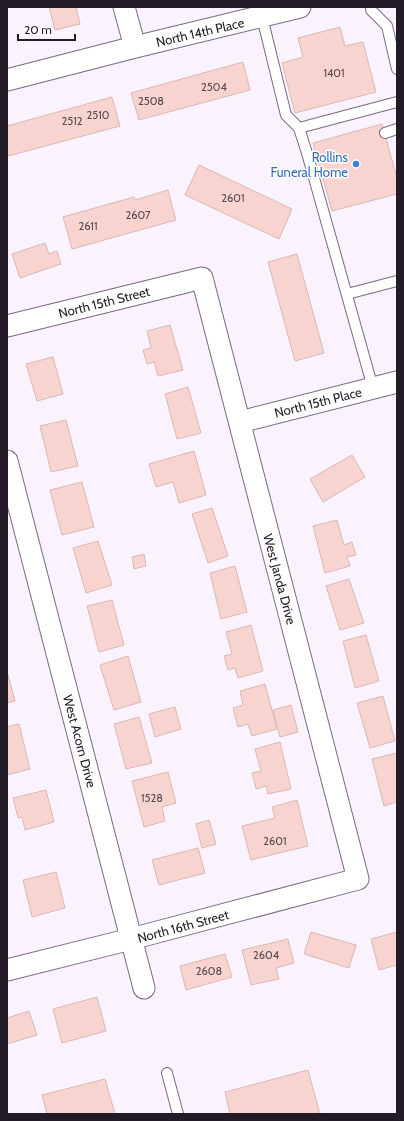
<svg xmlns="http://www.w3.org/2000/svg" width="404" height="1121" font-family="Cabin,sans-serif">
  <rect width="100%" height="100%" fill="#faf3fd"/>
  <g fill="#f8d4d0" stroke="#dbb8b4">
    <path d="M49 7H76L80 24 55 30Z"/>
    <path d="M340 27 345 46 363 42 376 92 295 113 282 63 303 57 298 38Z"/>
    <path d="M243 62 250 90 139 120 131 93Z"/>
    <path d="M112 97 120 126 8 156 7 152V126Z"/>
    <path d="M382 124 397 178V194L332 211 313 143Z"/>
    <path d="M199 165 292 209 279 239 185 195Z"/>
    <path d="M168 190 176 220 72 249 63 217 134 197 135 200Z"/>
    <path d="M45 243 49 254 57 251 61 264 20 278 12 254Z"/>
    <path d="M297 254 324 353 295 361 268 262Z"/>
    <path d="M170 325 183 370 158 376 154 362 147 364 143 350 151 348 147 331Z"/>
    <path d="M53 357 63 394 37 401 26 364Z"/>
    <path d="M188 387 201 433 177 439 165 394Z"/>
    <path d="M66 420 78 466 51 472 40 426Z"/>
    <path d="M194 451 206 495 179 503 173 482 156 487 149 464Z"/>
    <path d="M352 455 365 477 323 502 310 479Z"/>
    <path d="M82 482 94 527 62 535 50 490Z"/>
    <path d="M212 508 228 556 208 563 192 514Z"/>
    <path d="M337 520 344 545 352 542 356 555 347 557 350 566 325 573 313 526Z"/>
    <path d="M98 541 112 585 86 593 73 548Z"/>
    <path d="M144 554 146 566 134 569 132 557Z"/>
    <path d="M235 566 247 612 221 619 210 573Z"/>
    <path d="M349 579 364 623 340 630 326 586Z"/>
    <path d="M112 600 124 645 99 652 87 606Z"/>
    <path d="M251 625 263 671 238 678 235 668 228 670 224 656 232 654 226 632Z"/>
    <path d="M366 635 379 681 355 688 343 641Z"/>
    <path d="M128 656 141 702 114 710 100 665Z"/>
    <path d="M7 671 15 701 7 703Z"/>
    <path d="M265 684 277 729 252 736 248 724 238 727 233 708 243 705 240 691Z"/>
    <path d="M383 696 395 741 370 748 357 703Z"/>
    <path d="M291 705 298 732 280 737 273 710Z"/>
    <path d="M175 707 181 729 155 737 149 714Z"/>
    <path d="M139 717 152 763 126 769 114 724Z"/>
    <path d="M19 724 30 769 7 775V727Z"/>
    <path d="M280 742 291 789 268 794 266 786 256 789 252 773 261 771 255 749Z"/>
    <path d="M397 753V802L384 806 372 759Z"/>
    <path d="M168 772 176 803 162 807 165 821 144 827 132 781Z"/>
    <path d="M46 790 54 822 25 830 22 817 18 818 13 798Z"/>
    <path d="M297 800 308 846 251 860 242 826 275 818 272 807Z"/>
    <path d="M209 820 216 844 202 848 196 824Z"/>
    <path d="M198 848 205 873 159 885 152 860Z"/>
    <path d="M56 872 65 908 32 917 23 880Z"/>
    <path d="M311 932 356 945 349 968 304 954Z"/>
    <path d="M397 932V965L379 970 371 939Z"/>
    <path d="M288 939 294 963 276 968 279 979 251 985 242 950Z"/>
    <path d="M225 954 232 977 186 990 180 966Z"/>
    <path d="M97 997 106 1031 62 1043 53 1009Z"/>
    <path d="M29 1011 37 1035 7 1044V1018Z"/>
    <path d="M308 1070 320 1114H230L225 1092Z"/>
    <path d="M105 1079 115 1114H47L42 1095Z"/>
  </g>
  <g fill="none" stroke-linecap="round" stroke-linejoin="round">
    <g stroke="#7a6a81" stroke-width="12">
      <g id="lane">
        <path d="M371 7V10L387 26 397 69"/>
        <path d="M262 17 286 115 299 128 307 153 373 388"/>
        <path d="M299 128 397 102"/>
        <path d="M385 133 397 129"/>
        <path d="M347 294 397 281"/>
        <path d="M167 1073 178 1114"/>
      </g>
    </g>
    <g stroke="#7a6a81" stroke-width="23">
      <g id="street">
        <path d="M124 7 135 47"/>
        <path d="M7 80 135 47 300 7"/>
        <path d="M7 326 202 278 358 879 131 939 7 970"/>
        <path d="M240 422 397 382"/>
        <path d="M7 461 144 988"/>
      </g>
    </g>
    <use href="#lane" stroke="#fff" stroke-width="10"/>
    <use href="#street" stroke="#fff" stroke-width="21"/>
  </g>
  <circle fill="#3f7fe0" stroke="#fff" stroke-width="1.5" cx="356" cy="164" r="4"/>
  <g text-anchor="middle" stroke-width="3" stroke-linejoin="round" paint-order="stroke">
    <g font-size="11" fill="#584a50">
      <text x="334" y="77">1401</text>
      <text x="214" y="91">2504</text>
      <text x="151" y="105">2508</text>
      <text x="98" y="119">2510</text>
      <text x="72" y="125">2512</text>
      <text x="233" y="202">2601</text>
      <text x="138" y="219">2607</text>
      <text x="88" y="230">2611</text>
      <text x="152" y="802">1528</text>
      <text x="275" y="845">2601</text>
      <text x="266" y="959">2604</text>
      <text x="209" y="975">2608</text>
    </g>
    <g font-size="13" fill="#231c26" stroke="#fff">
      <text transform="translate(200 32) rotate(-13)" y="5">North 14th Place</text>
      <text transform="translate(104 302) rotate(-14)" y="5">North 15th Street</text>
      <text transform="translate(318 402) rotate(-14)" y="5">North 15th Place</text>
      <text transform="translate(280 579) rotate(75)" y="5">West Janda Drive</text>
      <text transform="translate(80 741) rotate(75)" y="5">West Acorn Drive</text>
      <text transform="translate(183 926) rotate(-15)" y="5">North 16th Street</text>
    </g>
    <g font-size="13" fill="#366cbe" stroke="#fff" text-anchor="end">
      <text x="348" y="162">Rollins<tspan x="348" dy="15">Funeral Home</tspan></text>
    </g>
  </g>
  <rect width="404" height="1121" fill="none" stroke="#231c26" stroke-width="16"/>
  <path d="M18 34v6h57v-6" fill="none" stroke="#231c26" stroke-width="2"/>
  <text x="24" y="34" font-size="12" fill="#231c26" stroke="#ffffff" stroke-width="3" paint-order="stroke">20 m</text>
</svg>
